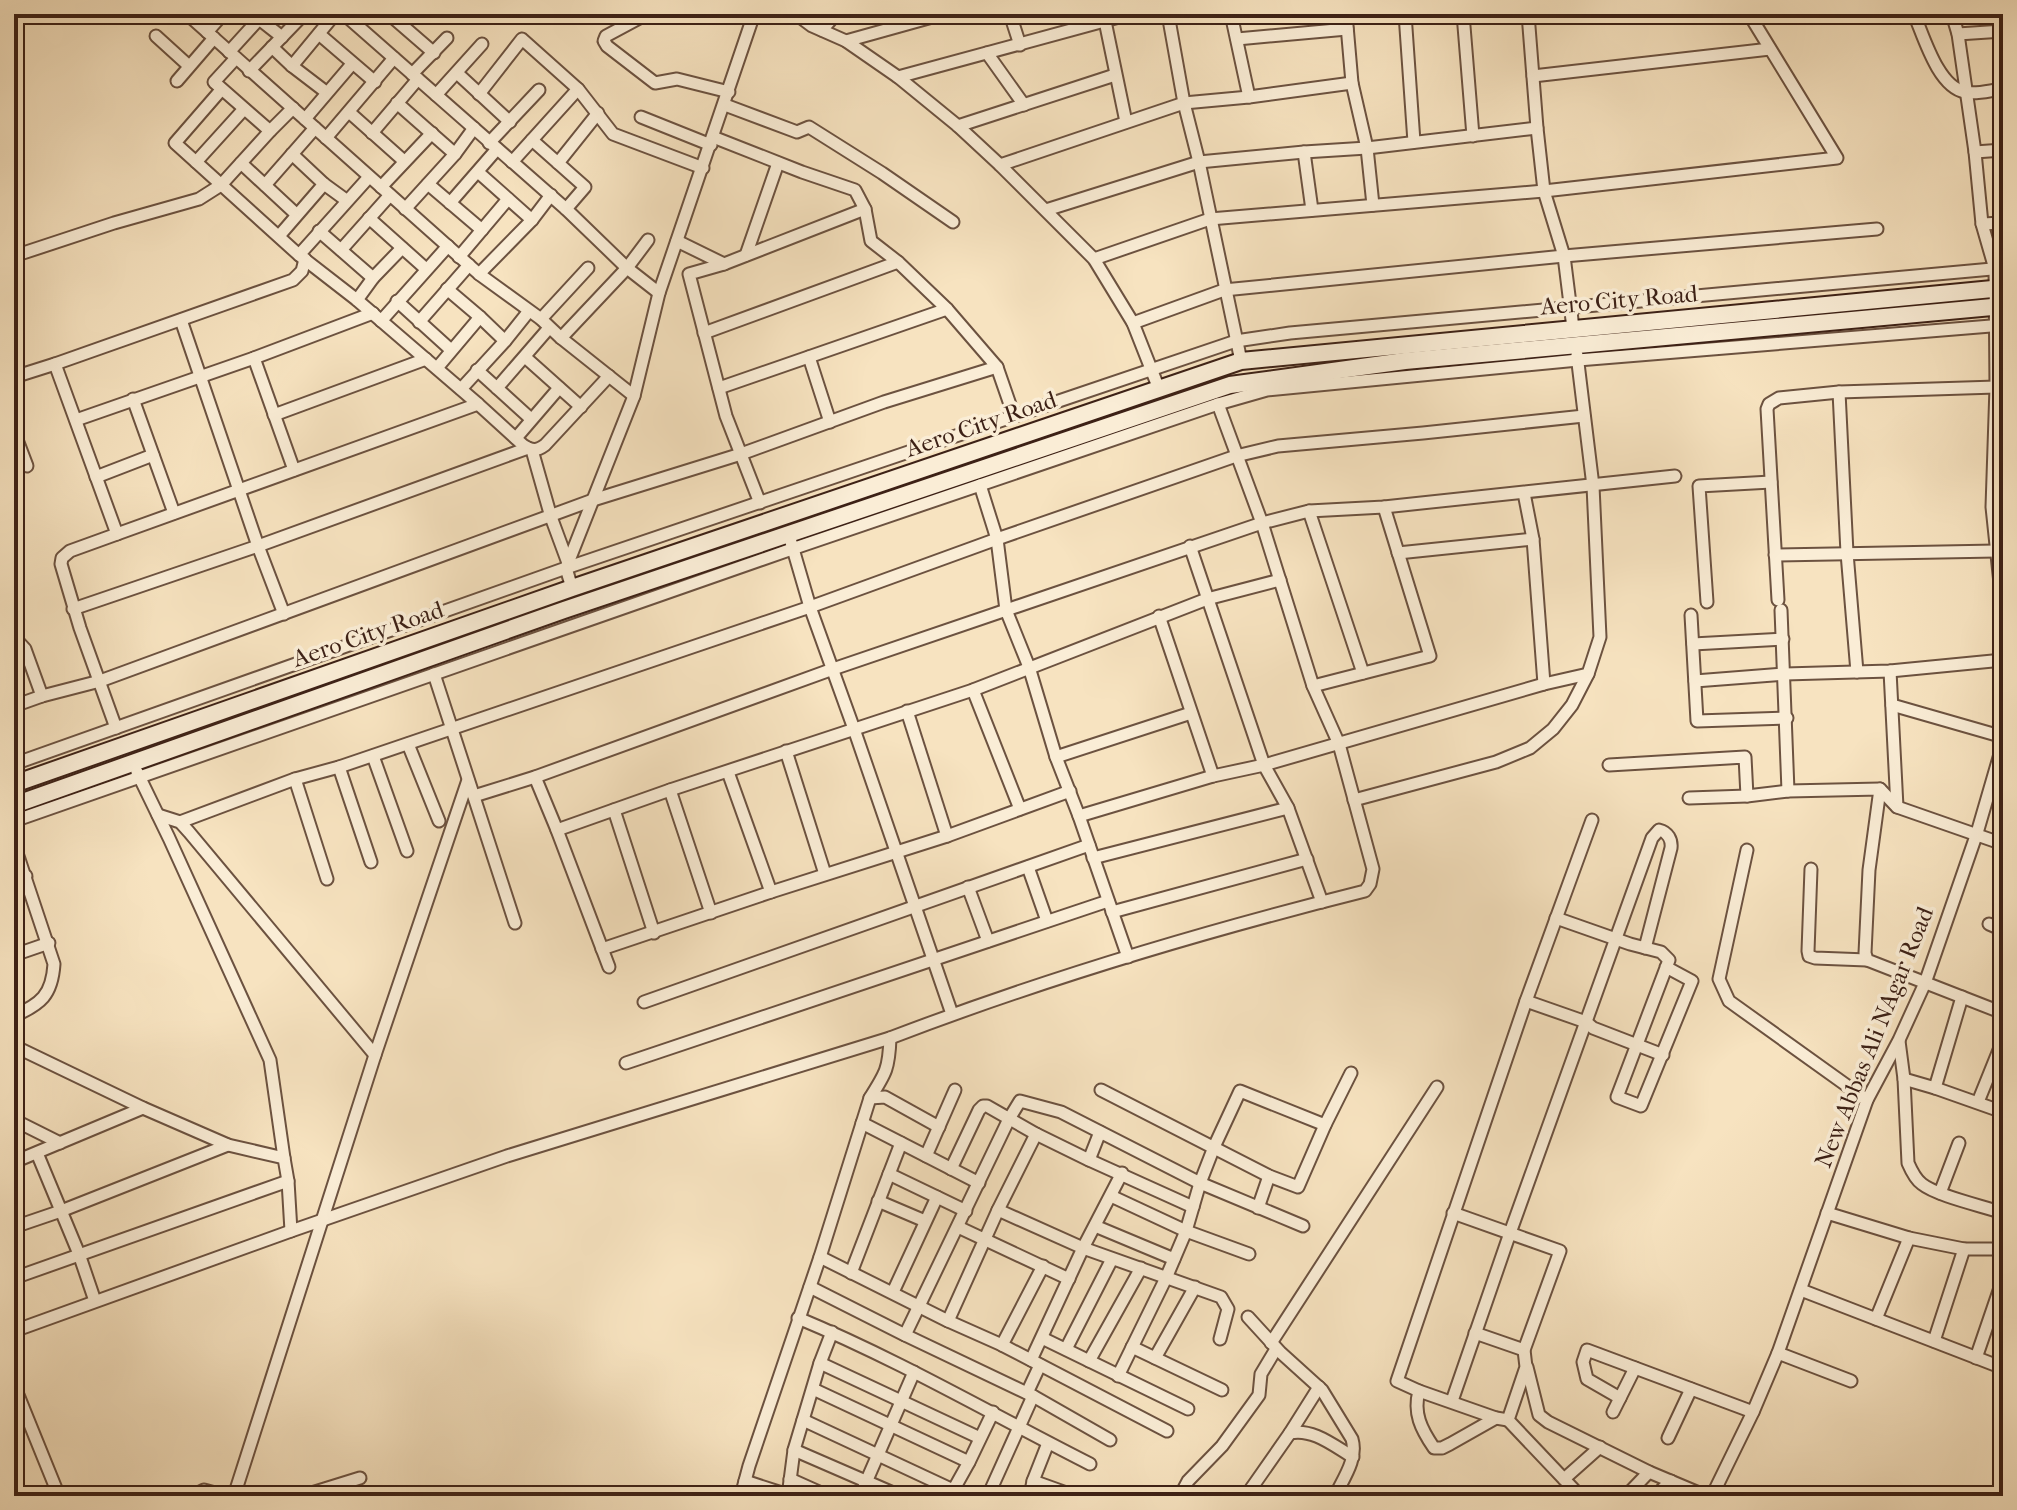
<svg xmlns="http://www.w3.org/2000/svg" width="2017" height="1510" font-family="'IM FELL French Canon',serif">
  <rect width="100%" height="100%" fill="#f7e3c0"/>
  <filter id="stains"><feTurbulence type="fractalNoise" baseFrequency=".0025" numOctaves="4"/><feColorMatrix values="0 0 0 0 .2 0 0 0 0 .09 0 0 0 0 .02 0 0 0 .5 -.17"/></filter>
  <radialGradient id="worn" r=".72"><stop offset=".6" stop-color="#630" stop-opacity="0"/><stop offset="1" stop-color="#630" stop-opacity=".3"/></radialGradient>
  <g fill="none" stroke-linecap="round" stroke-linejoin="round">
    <g stroke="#6c5240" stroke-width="15">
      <g id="street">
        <path d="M187 14 479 274 541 319 561 338 634 396"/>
        <path d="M344 14 566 209 627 268 659 293"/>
        <path d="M389 14 434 53"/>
        <path d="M647 14 606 36 604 41 607 46 655 83 677 79 729 92"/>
        <path d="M796 14 812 26 846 41 898 77 958 126 1000 165 1094 259 1133 323 1159 389"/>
        <path d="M1010 14 1020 45"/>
        <path d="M1168 14 1184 103 1199 162 1241 361"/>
        <path d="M1231 14 1249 97"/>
        <path d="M1346 14 1352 83 1367 148 1373 205"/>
        <path d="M1405 14 1414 142"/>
        <path d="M1463 14 1473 136"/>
        <path d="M1528 14 1537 128 1544 191 1564 256 1573 328"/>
        <path d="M1914 14C1924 37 1938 87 1965 92 1976 95 1991 90 2003 89"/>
        <path d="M1952 14 1958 34 1975 152 1982 224 1995 269 1996 387 1992 507 2003 612"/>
        <path d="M254 15 282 37"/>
        <path d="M1105 21 1126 122"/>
        <path d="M822 30 836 14"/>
        <path d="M207 32 223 14"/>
        <path d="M319 34 375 82"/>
        <path d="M1958 34 2003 31"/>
        <path d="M156 36 189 66"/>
        <path d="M1237 39 1347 29"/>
        <path d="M846 41 943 14"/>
        <path d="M272 47 292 66 326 92"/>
        <path d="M229 52 259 19"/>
        <path d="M987 53 1024 105"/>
        <path d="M236 58 214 82 270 131"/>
        <path d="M292 66 335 14"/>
        <path d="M249 71 304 14"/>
        <path d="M457 73 510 122"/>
        <path d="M412 74 447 38"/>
        <path d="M1533 76 1770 49"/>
        <path d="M898 77 1130 14"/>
        <path d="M177 81 214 38"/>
        <path d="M221 90 175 143 299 255 357 300 478 404 523 445C532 451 537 451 545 445L609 376"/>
        <path d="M479 94 522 39 578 89 613 134 703 168"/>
        <path d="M436 95 482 44"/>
        <path d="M397 103 455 154"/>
        <path d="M725 105 797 132 809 127 882 173 953 222"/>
        <path d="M349 112 404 161"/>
        <path d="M641 117 711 145"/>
        <path d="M305 119 352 64"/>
        <path d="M958 126 1115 75"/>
        <path d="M372 133 418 79"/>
        <path d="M713 137 802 172 855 190 865 209 871 241 898 262 947 309 997 367 1014 416"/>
        <path d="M326 138 394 58"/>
        <path d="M532 140 585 187 566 209"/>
        <path d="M489 143 539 90"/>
        <path d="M1304 152 1312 210"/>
        <path d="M1975 152 2003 150"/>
        <path d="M292 154 324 184 346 200"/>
        <path d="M196 162 244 109"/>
        <path d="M512 162 578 89"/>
        <path d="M241 163 296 214"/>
        <path d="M558 163 598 113"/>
        <path d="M1000 165 1184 103 1249 97 1352 83"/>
        <path d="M478 172 532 220"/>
        <path d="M428 184 482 230"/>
        <path d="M265 185 315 128"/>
        <path d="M381 187 432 133"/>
        <path d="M450 203 497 149"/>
        <path d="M405 209 455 154 474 128"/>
        <path d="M1046 210 1199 162 1304 152 1367 148 1537 128"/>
        <path d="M369 218 426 269"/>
        <path d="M1982 224 2003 223"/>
        <path d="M319 231 373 278"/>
        <path d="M279 236 324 184"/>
        <path d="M677 241 724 264"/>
        <path d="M341 250 390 195"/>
        <path d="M299 255 369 177"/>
        <path d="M746 255 778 163"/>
        <path d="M14 256 114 223 199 199 221 185 270 131 293 108"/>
        <path d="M459 257 508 199"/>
        <path d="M1094 259 1210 219 1544 191 1837 158 1749 14"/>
        <path d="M479 274 532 220 551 195"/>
        <path d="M447 289 480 317 505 341"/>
        <path d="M357 300 373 278 402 248"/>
        <path d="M397 301 451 350"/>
        <path d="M541 319 588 268"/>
        <path d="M181 320 258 546 284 614"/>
        <path d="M381 321 448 246"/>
        <path d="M419 322 469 265"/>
        <path d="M1133 323 1224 290 1564 256 1877 229"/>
        <path d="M704 333 898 262"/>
        <path d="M561 338 627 268 648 240"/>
        <path d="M525 357 581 407"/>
        <path d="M809 357 830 422"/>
        <path d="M254 358 294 470"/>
        <path d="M437 368 480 317"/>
        <path d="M477 370 531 419"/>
        <path d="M14 377 55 364"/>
        <path d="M497 388 549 328"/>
        <path d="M719 388 947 309"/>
        <path d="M461 389 505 341 529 311"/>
        <path d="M1839 392 1847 553 1857 672"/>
        <path d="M133 399 174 513"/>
        <path d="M274 415 426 359"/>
        <path d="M76 420 254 358 373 313"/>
        <path d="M14 432 27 466"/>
        <path d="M516 438 559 388"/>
        <path d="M532 450 551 517 568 563 566 568 572 588"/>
        <path d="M96 477 153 455"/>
        <path d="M980 485 997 539 1006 610 1029 667 1056 757 1079 816 1128 957"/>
        <path d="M1524 493 1533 539 1544 684"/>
        <path d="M760 503 726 416 689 274 724 264 865 209"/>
        <path d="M1309 511 1363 673"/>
        <path d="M117 534 478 404"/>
        <path d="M791 542 810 607 854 729 952 1014"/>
        <path d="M1190 546 1264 765 1288 808 1322 902"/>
        <path d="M1398 553 1533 539"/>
        <path d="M1775 555 1996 551"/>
        <path d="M568 563 634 396 659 293 754 14"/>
        <path d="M1778 600 1767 409 1769 404 1779 398 1839 392 1996 387"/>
        <path d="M1707 602 1699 486 1771 482"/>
        <path d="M73 609 258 546 528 448"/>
        <path d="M1781 610 1788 791"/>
        <path d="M1691 615 1697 721 1787 718"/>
        <path d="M1159 616 1213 776"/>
        <path d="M14 637 25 649 42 696"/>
        <path d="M1693 644 1783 639"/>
        <path d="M1890 671 1897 807"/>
        <path d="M434 674 515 923"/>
        <path d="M1695 681 1785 674 1890 671 2003 660"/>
        <path d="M1313 686 1430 656 1384 507"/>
        <path d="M973 690 1020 809"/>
        <path d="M1892 705 2000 736"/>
        <path d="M14 706 42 696 100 681 593 500 741 454 884 402 997 367"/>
        <path d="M907 711 947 836"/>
        <path d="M116 728 80 628 61 564 62 558 70 551 117 534 55 364 293 280 302 271 305 259"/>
        <path d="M408 744 439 821"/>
        <path d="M786 751 825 874"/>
        <path d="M373 756 407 851"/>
        <path d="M1056 757 1191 713"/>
        <path d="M14 764 566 568 1236 341 1290 333 2003 268"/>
        <path d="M1609 765 1745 757 1747 796"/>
        <path d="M339 767 371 862"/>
        <path d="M137 772 169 838 270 1060 284 1158"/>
        <path d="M728 772 771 892"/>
        <path d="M535 777 557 830 609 967"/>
        <path d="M1880 789 1869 870 1865 953 1867 960 2003 1013"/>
        <path d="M670 790 711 913"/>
        <path d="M474 796 535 777 833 669 1262 523 1309 511 1384 507 1675 476"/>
        <path d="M1689 798 1747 796 1788 791 1880 789 1897 807 2003 844"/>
        <path d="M1354 800 1496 762 1530 748 1553 729 1572 705 1588 674"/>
        <path d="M614 810 654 933"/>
        <path d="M158 815 180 822 189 832 375 1055"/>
        <path d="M1079 816 1213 776 1264 765 1544 684 1588 674 1600 637 1593 486 1577 355"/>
        <path d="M14 821 792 549 1218 404 1267 390 1578 360 2003 325"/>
        <path d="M180 822 295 779"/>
        <path d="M557 830 670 790 973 690 1207 599 1280 580"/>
        <path d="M14 844 54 964C52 995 41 1004 14 1016"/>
        <path d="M1747 850 1719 979 1729 1001 1867 1100"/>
        <path d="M1093 858 1288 808"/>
        <path d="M1028 867 1047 921"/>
        <path d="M1811 869 1808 951 1809 956 1815 958 1867 960"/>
        <path d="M327 879 295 779 339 767 810 607 997 539 1236 456 1278 446 1423 433 1584 416"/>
        <path d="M14 880 26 876"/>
        <path d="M968 887 988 941"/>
        <path d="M1112 912 1307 859"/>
        <path d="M1556 918 1630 944 1661 952 1669 960 1617 1097 1641 1106 1692 981 1666 967"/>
        <path d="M1989 924 2003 930"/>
        <path d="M602 949 771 892 947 836 1070 791"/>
        <path d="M14 955 49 943"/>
        <path d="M1526 1001 1586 1022 1593 1028 1663 1055"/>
        <path d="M644 1002 1089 845"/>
        <path d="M1899 1041 1904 1079 1908 1163C1911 1170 1915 1179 1922 1184 1937 1196 1983 1206 2003 1213"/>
        <path d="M14 1046 143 1108 228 1145 284 1158 288 1181 291 1231"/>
        <path d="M626 1063 1108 901"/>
        <path d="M1904 1079 1935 1088 2003 1112"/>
        <path d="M1935 1088 1962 997"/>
        <path d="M1101 1090 1269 1176 1298 1187 1325 1125 1351 1073"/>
        <path d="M870 1098 885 1097 939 1127"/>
        <path d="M1978 1102 2003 1040"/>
        <path d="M14 1120 60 1143"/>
        <path d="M862 1123 979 1183"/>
        <path d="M37 1153 79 1254 95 1301"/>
        <path d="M926 1156 955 1090"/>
        <path d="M1089 1160 1100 1132"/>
        <path d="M14 1162 143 1108"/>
        <path d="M951 1169 979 1110 983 1106H987L1036 1134 1089 1160 1193 1207"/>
        <path d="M889 1174 966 1211"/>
        <path d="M1940 1193 1959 1143"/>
        <path d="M1111 1196 1186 1231 1249 1254"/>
        <path d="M878 1201 925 1221"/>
        <path d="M1258 1208 1269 1176"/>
        <path d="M998 1210 1083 1248 1221 1297 1228 1309 1220 1339"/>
        <path d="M1453 1213 1560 1251 1524 1350 1526 1367 1508 1420 1580 1496"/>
        <path d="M1827 1213 1909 1238 1964 1249H2003"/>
        <path d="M1095 1226 1174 1259"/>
        <path d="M14 1227 61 1211 228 1145"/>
        <path d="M958 1227 1069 1279"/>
        <path d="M820 1257 948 1321 1002 1345 1167 1431"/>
        <path d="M851 1273 901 1143"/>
        <path d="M14 1278 288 1181"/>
        <path d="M810 1287 905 1335 1033 1396 1110 1440"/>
        <path d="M1801 1290 2003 1368"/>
        <path d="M893 1292 937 1197"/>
        <path d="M1248 1317 1280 1352 1322 1390 1352 1439C1358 1459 1343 1479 1335 1496"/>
        <path d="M798 1318C899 1360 993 1415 1090 1464"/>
        <path d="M1876 1319 1909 1238"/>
        <path d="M948 1321 998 1210 1036 1134"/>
        <path d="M14 1331 291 1231 507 1156 890 1038C1044 979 1205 931 1365 891L1370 884 1373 869 1339 744 1313 686 1262 523 1218 404"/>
        <path d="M1475 1333 1524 1350"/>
        <path d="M905 1335 1009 1119 1020 1101 1061 1112 1200 1183 1303 1226"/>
        <path d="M1042 1338 1188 1409"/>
        <path d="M1934 1341 1964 1249"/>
        <path d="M1271 1343 1437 1087"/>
        <path d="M1002 1345 1043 1266"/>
        <path d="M1132 1347 1222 1390"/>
        <path d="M1066 1349 1112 1259"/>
        <path d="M1778 1353 1851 1381"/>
        <path d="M1155 1358 1195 1287"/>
        <path d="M1976 1358 2003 1279"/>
        <path d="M1031 1360 1083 1248 1122 1173"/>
        <path d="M1089 1361 1141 1268"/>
        <path d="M820 1363 980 1438"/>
        <path d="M1527 1367 1539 1415 1548 1422 1649 1472 1706 1496"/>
        <path d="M1118 1376 1166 1278 1186 1231 1200 1183 1214 1147 1240 1091 1325 1125"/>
        <path d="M14 1385 59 1496"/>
        <path d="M813 1389 969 1462"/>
        <path d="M1419 1391C1413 1413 1421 1429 1434 1448H1442L1450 1444 1496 1418"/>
        <path d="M1027 1393 1040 1365"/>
        <path d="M1620 1398 1587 1379 1583 1362 1587 1350 1753 1412"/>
        <path d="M1452 1401 1510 1233 1652 838 1659 830C1668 832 1672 840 1671 848L1645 948"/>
        <path d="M1613 1412 1635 1368"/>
        <path d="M803 1420 953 1490"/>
        <path d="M1508 1420 1496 1418 1419 1391 1397 1381 1526 1001 1592 820"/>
        <path d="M1290 1433C1313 1428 1334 1446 1353 1457"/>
        <path d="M1668 1438 1691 1389"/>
        <path d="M794 1450 900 1496"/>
        <path d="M790 1479 828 1496"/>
        <path d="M1564 1479 1600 1447"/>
        <path d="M745 1481 788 1495"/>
        <path d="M1033 1481 1072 1495"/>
        <path d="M1252 1488 1266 1496"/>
        <path d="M192 1496 204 1490 226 1496"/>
        <path d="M234 1496 375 1055 468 780"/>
        <path d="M302 1496 360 1478"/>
        <path d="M741 1496 749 1466 820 1257 870 1098C886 1073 889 1068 890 1038"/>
        <path d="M788 1496 794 1450 820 1363 832 1332"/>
        <path d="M860 1496 914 1372"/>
        <path d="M950 1496 969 1462 993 1412"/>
        <path d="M988 1496 1033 1396"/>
        <path d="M1030 1496 1033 1481 1048 1443"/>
        <path d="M1180 1496 1188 1481 1222 1446 1259 1395 1261 1374 1276 1349"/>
        <path d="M1246 1496 1290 1433 1319 1387"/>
        <path d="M1626 1496 1649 1472"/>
        <path d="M1655 1496 1671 1481"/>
        <path d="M1712 1496 1753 1412 1778 1353 1867 1100 1899 1040 1925 983 1977 833 2000 754V736L2003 721"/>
      </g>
    </g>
    <g stroke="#3d2116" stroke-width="20">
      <g id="secondary">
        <path d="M14 784 572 588 1241 361 2003 288"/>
        <path d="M14 805 564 610 1230 385 1405 361 2003 306"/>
      </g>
    </g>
    <use href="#street" stroke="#faedd6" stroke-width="11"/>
    <use href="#secondary" stroke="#faedd6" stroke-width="16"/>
  </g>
  <g text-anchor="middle" stroke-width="7" stroke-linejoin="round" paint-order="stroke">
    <g font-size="24" fill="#3d2116" stroke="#faedd6">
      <text transform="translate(1619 300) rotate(-5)" y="8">Aero City Road</text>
      <text transform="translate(981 424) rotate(-19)" y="8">Aero City Road</text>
      <text transform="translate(368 634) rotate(-19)" y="8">Aero City Road</text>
      <text transform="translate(1874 1037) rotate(-68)" y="8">New Abbas Ali NAgar Road</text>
    </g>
  </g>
  <rect width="2017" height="1510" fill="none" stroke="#f7e3c0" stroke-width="48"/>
  <rect x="16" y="16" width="1985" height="1478" fill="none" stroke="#3d2116" stroke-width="4"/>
  <rect x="24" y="24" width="1969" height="1462" fill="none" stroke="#3d2116" stroke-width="2"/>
  <rect width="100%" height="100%" filter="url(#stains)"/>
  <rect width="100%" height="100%" fill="url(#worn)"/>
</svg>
